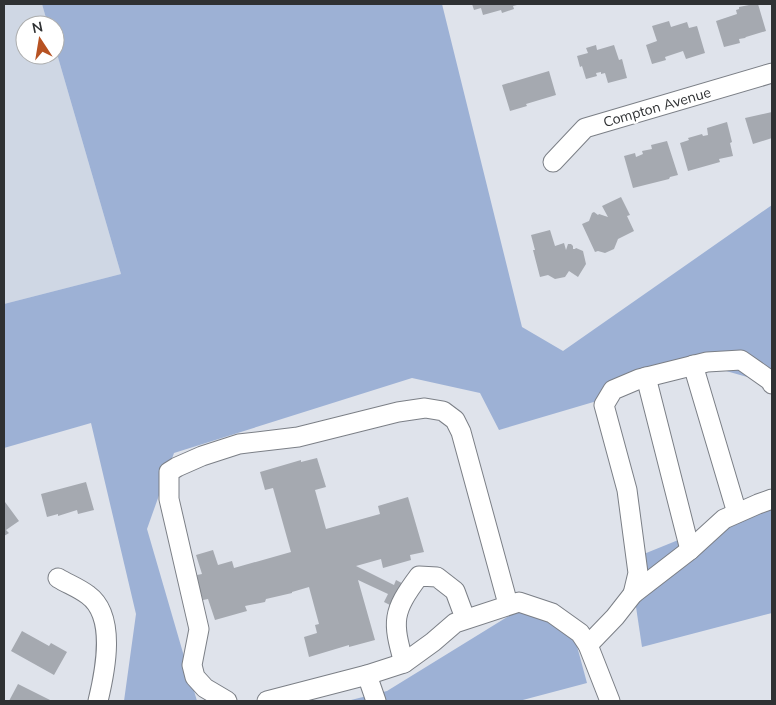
<svg xmlns="http://www.w3.org/2000/svg" width="776" height="705" font-family="Mulish,sans-serif">
  <rect width="100%" height="100%" fill="#dfe3eb"/>
  <path fill="#cfd7e4" d="M4 4H42L48 25H25V55H55V47L121 274 4 304Z"/>
  <g fill="#9db1d5">
    <path d="M42 4H442L522 327 563 351 772 205V384L712 367 499 430 480 393 412 378 174 453 147 529 197 701H124L136 614 91 423 4 448V304L121 274 55 47V25H48Z"/>
    <path d="M772 502V613L642 647 629 560Z"/>
    <path d="M525 606 571 624 587 683 519 701H347L387 691Z"/>
  </g>
  <g fill="#a5a9b0">
    <path d="M472 4H521L513 6 514 9 502 13 501 10 483 15 481 8 474 10Z"/>
    <path d="M754 4H758L766 31 746 37 745 38 739 39 740 43 724 47 716 21 737 14 736 10 739 9V7Z"/>
    <path d="M669 21 671 27 687 22 689 28 697 26 705 53 686 59 683 51 665 57 666 60 652 64 646 45 657 41 652 26Z"/>
    <path d="M596 45 597 50 614 45 619 60 622 59 627 78 608 83 605 73 601 74V72L596 73 597 76 586 79 582 66 580 67 577 56 588 53 586 48Z"/>
    <path d="M549 71 556 95 526 104 527 106 510 111 502 85Z"/>
    <path d="M772 112V138L753 144 745 118Z"/>
    <path d="M727 122 732 142 730 143 733 156 719 159 720 162 688 171 680 143 689 140 688 138 702 134 703 136 708 135 707 128Z"/>
    <path d="M667 141 678 175 670 177 669 179 633 188 624 156 635 153 636 157 643 154 642 151 652 149 651 145Z"/>
    <path d="M621 197 630 215 627 216 634 231 618 239 614 249 605 253 598 251 595 252 582 224 589 221 592 213 594 212 598 215 599 214 608 217 602 206Z"/>
    <path d="M550 230 555 246 564 243 566 250 568 244H571L573 246V249H575L576 248 583 251 586 264 578 277 569 271 565 277 555 279 548 275 540 277 533 250H535L531 235Z"/>
    <path d="M317 458 326 487 315 490 326 529 380 514 378 506 408 497 424 552 410 555 411 560 383 568 381 559 356 566 394 585 396 580 417 591 406 613 384 602 388 594 358 580 375 640 349 647V645L309 657 304 637 317 633 315 625 319 624 309 587 292 592V593L266 599 265 602 245 606 247 611 215 620 208 599 203 600 200 590 197 575 202 574 196 555 213 550 218 565 232 561 234 568 291 552 273 488 265 490 260 472 301 460V462Z"/>
    <path d="M86 482 94 510 78 514 77 510 58 516V514L47 517 41 494Z"/>
    <path d="M5 502 19 521 6 530 9 533 4 536V503Z"/>
    <path d="M22 631 49 646 51 643 67 652 54 675 11 651Z"/>
    <path d="M18 684 52 701H9Z"/>
  </g>
  <g fill="none" stroke-linecap="round" stroke-linejoin="round">
    <g stroke="#7b7f86" stroke-width="21">
      <g id="minor">
        <path d="M553 162 585 128 772 73"/>
        <path d="M693 365 737 513"/>
        <path d="M646 377 690 550"/>
        <path d="M58 578C68 584 79 588 88 595 117 616 105 672 98 701"/>
        <path d="M633 594 638 573 627 490 604 405 613 390 639 379 707 362 741 360 771 381 772 384"/>
        <path d="M588 645 615 617 633 594 690 550 724 519 758 504 772 499"/>
        <path d="M404 663C392 621 392 612 419 576L437 577 455 591 465 618"/>
        <path d="M367 675 376 701"/>
        <path d="M227 701 205 688 195 677 192 665 199 629 169 499V472L177 467 202 456 239 444 298 437 398 412 425 408 443 411 455 420 461 432 508 604"/>
        <path d="M267 701 367 675 404 663 433 642 455 623 519 602 552 613 580 633 588 645 610 701"/>
      </g>
    </g>
    <use href="#minor" stroke="#fff" stroke-width="19"/>
  </g>
  <g text-anchor="middle" stroke-width="4.5" stroke-linejoin="round" paint-order="stroke">
    <g font-size="14" fill="#2f3133" stroke="#fff">
      <text transform="translate(657 107) rotate(-16)" y="5">Compton Avenue</text>
    </g>
  </g>
  <rect width="776" height="705" fill="none" stroke="#2f3133" stroke-width="10"/>
  <g transform="translate(40 40) rotate(348)"><circle r="24" fill="#ffffff" stroke="#acadad"/>
  <path d="M0-4L9 19L0 12L-9 19Z" fill="#b75222"/>
  <text y="-8" font-size="14" font-weight="bold" text-anchor="middle" fill="#2f3133">N</text>
  </g>
</svg>
